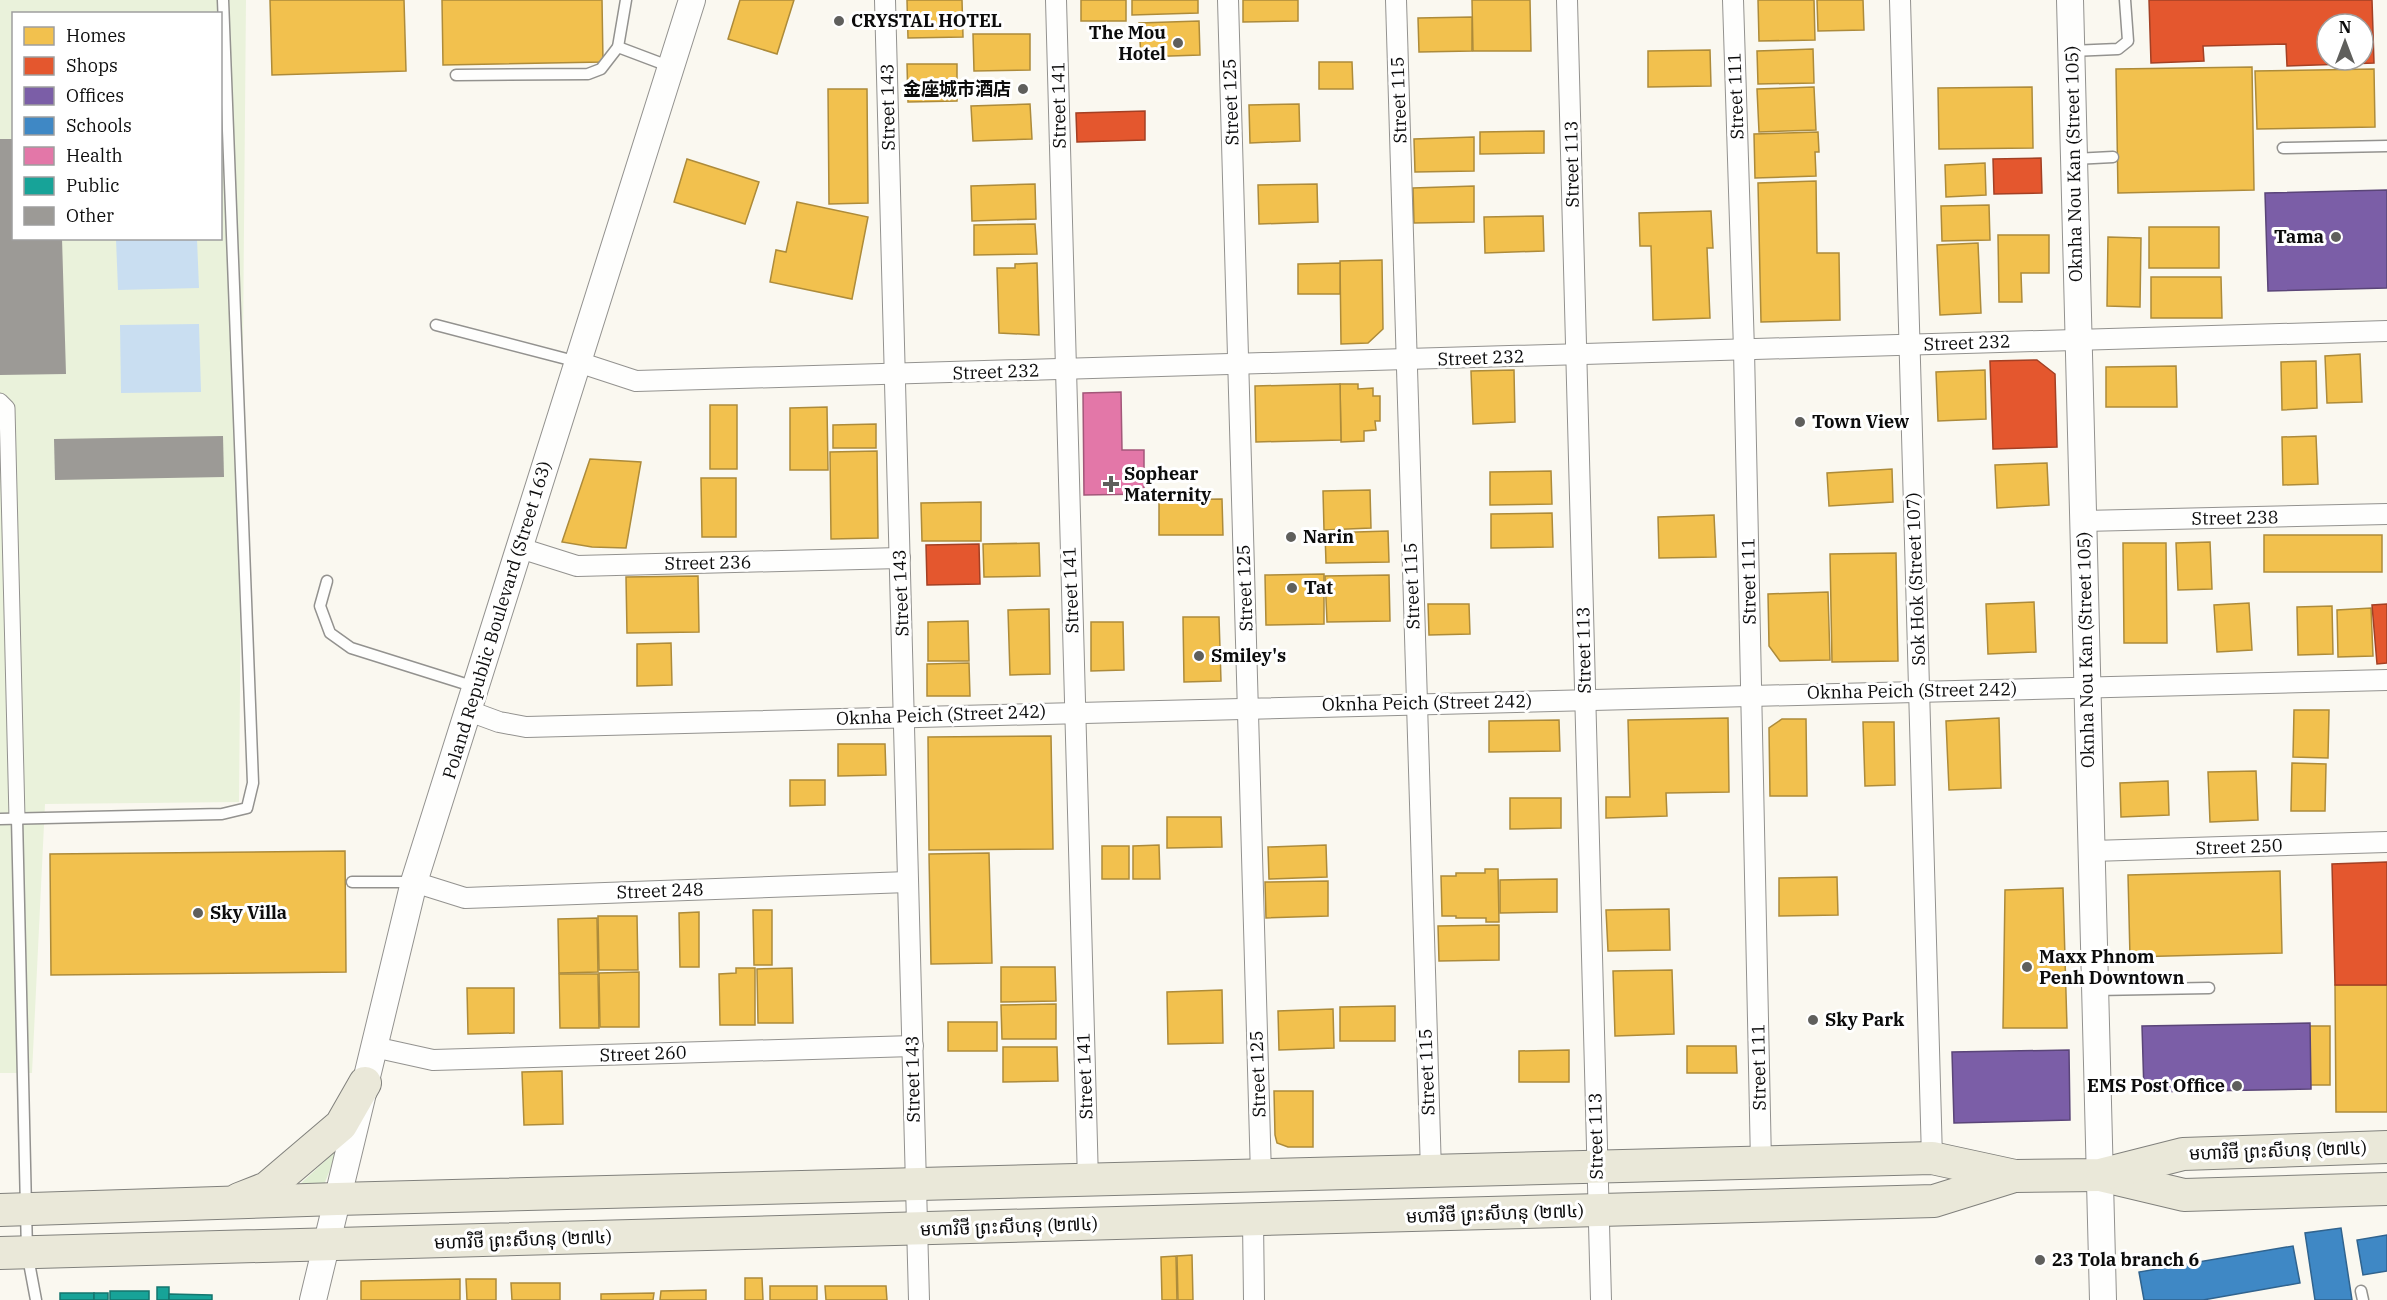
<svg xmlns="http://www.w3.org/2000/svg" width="2387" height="1300" font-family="'IBM Plex Serif','Noto Sans SC','Noto Sans Khmer',serif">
  <rect width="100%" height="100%" fill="#faf8f0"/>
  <path fill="#e0eed2" d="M338 1149 324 1185 298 1186Z"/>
  <path fill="#eaf2db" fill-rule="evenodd" d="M0 0H246L239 802 45 804 32 1073H0ZM14 14H220V238H14Z"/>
  <g fill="#c9def1">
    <path d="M116 239H197L199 288 118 290Z"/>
    <path d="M199 324 201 392 121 393 120 325Z"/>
  </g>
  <g fill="#f2c14e" stroke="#ad8b3a" stroke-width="1.5">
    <path d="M270 0H404L406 71 272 75Z"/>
    <path d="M442 0H602L603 62 443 65Z"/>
    <path d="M740 0H794L777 54 728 39Z"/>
    <path d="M907 0H962L963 37 908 38Z"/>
    <rect x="1081" y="0" width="45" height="21"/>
    <path d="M1132 0H1198V13L1132 15Z"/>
    <path d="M1243 0H1298V21L1243 22Z"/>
    <path d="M1472 0H1530L1531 51H1473Z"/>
    <path d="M1758 0H1814L1815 40 1759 41Z"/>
    <path d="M1817 0H1863L1864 30 1818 31Z"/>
    <path d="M1472 17V51L1419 52 1418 18Z"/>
    <path d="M1199 21 1200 55 1141 57 1139 23Z"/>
    <path d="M973 34H1030V70L974 71Z"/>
    <path d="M1813 49 1814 83 1758 84 1757 51Z"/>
    <path d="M1710 50 1711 86 1648 87V51Z"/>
    <path d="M1319 62H1352L1353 89H1319Z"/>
    <path d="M907 64H957V101L908 102Z"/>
    <path d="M2252 67 2254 190 2118 193 2116 69Z"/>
    <path d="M2374 69 2375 127 2257 129 2255 71Z"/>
    <path d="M1814 87 1816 130 1759 132 1757 89Z"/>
    <path d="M2032 87 2033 148 1939 149 1938 88Z"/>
    <path d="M828 89H867L868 203 829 204Z"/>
    <path d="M1030 104 1032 139 973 141 971 106Z"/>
    <path d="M1299 104 1300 141 1250 143 1249 105Z"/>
    <path d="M1544 131V153L1480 154V132Z"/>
    <path d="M1818 132 1819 152H1815L1816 176 1755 178 1754 134Z"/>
    <path d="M1474 137V171L1415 172 1414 139Z"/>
    <path d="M687 159 759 182 745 224 674 202Z"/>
    <path d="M1985 163 1986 195 1946 197 1945 165Z"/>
    <path d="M1816 181 1817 253H1839L1840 320 1761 322 1758 183Z"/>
    <path d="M1035 184 1036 219 972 221 971 186Z"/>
    <path d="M1317 184 1318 222 1259 224 1258 185Z"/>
    <path d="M1474 186V222L1414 223 1413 188Z"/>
    <path d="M797 202 868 217 852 299 770 282 776 250 786 252Z"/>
    <path d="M1989 205 1990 240 1942 241 1941 206Z"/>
    <path d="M1711 211 1713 248H1707L1710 318 1653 320 1651 246H1640L1639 213Z"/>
    <path d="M1543 216 1544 251 1485 253 1484 217Z"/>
    <path d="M1035 224 1037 254 974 255V225Z"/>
    <rect x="2149" y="227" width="70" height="41"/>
    <path d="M1998 235H2049V273H2021L2022 302H1999Z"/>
    <path d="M2108 237 2141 238 2140 307 2107 306Z"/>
    <path d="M1978 243 1981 313 1940 315 1937 245Z"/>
    <path d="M1382 260 1383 329 1368 343 1341 344 1340 261Z"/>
    <path d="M1037 263 1039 335 999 333 997 268H1015V264Z"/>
    <path d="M1340 263V294H1298V264Z"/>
    <path d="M2151 277H2221L2222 318H2151Z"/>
    <path d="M2360 354 2362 402 2327 403 2325 356Z"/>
    <path d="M2316 361 2317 408 2282 410 2281 362Z"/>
    <path d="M2176 366 2177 407H2106V367Z"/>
    <path d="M1514 370 1515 422 1473 424 1471 371Z"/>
    <path d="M1985 370 1986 419 1938 421 1936 372Z"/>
    <path d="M1340 384H1358V389L1373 388V396H1380V421H1375L1376 430 1364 431V441L1341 442Z"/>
    <path d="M1340 384 1341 440 1256 442 1255 386Z"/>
    <rect x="710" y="405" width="27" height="64"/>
    <path d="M827 407 828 470H790V408Z"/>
    <path d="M876 424V448H833V425Z"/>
    <path d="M2316 436 2318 484 2283 485 2282 437Z"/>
    <path d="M877 451 878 538 831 539 830 452Z"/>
    <path d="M590 459 641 462 626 548 592 547 562 542Z"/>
    <path d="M2047 463 2049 505 1997 508 1995 465Z"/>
    <path d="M1892 469 1893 502 1829 506 1827 473Z"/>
    <path d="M1551 471 1552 504 1490 505V472Z"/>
    <path d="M701 478H736V537H702Z"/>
    <path d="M1370 490 1371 528 1324 530 1323 491Z"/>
    <path d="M1222 499 1223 535H1159V500Z"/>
    <path d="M981 502V541H922L921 503Z"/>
    <path d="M1552 513 1553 547 1491 548V514Z"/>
    <path d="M1714 515 1716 557 1659 558 1658 517Z"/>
    <path d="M1388 531 1389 562 1326 563 1325 533Z"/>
    <rect x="2264" y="535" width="118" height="37"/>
    <path d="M2210 542 2212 589 2178 590 2176 543Z"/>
    <path d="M1039 543 1040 576 984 577 983 544Z"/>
    <path d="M2123 543H2166L2167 643H2124Z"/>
    <path d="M1896 553 1898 661 1832 662 1830 554Z"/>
    <path d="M1324 574V624L1266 625 1265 575Z"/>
    <path d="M1389 575 1390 621 1327 622 1325 576Z"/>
    <path d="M698 576 699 632 627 633 626 577Z"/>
    <path d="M1828 592 1830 660 1780 661 1769 646 1768 594Z"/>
    <path d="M2034 602 2036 652 1988 654 1986 604Z"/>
    <path d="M2249 603 2252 650 2217 652 2214 605Z"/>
    <path d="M1428 604H1469L1470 634 1429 635Z"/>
    <path d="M2332 606 2333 654 2298 655 2297 607Z"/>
    <path d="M2371 608 2373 656 2338 657 2337 610Z"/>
    <path d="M1049 609 1050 674 1010 675 1008 610Z"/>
    <path d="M1183 617H1219L1221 681 1184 682Z"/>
    <path d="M968 621 969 661H928V622Z"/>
    <path d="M1091 622H1123L1124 670 1091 671Z"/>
    <path d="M671 643 672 685 637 686V644Z"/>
    <path d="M969 663 970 696H927V664Z"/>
    <path d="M2294 710H2329L2328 758 2293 757Z"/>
    <path d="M1728 718 1729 792 1666 793 1667 816 1606 818V797H1630L1628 720Z"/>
    <path d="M1999 718 2001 788 1949 790 1946 721Z"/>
    <path d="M1782 719H1806L1807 796H1770L1769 728Z"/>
    <path d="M1559 720 1560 751 1489 752V721Z"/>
    <path d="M1863 722H1894L1895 785 1865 786Z"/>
    <path d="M1051 736 1053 849 929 850 928 737Z"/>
    <path d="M838 744H885L886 775 838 776Z"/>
    <path d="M2292 763 2326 764 2325 811H2291Z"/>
    <path d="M2256 771 2258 820 2210 822 2208 772Z"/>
    <path d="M790 780H825V805L790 806Z"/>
    <path d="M2168 781 2169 815 2121 817 2120 783Z"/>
    <path d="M1510 798H1561V828L1510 829Z"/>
    <path d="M1167 817H1221L1222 847 1167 848Z"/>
    <path d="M1159 845 1160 879H1133V846Z"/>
    <path d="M1326 845 1327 877 1269 879 1268 847Z"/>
    <rect x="1102" y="846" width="27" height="33"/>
    <path d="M345 851 346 972 51 975 50 854Z"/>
    <path d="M989 853 992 963 931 964 929 854Z"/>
    <path d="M1485 869H1498L1499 922H1486V918H1456V916H1442L1441 876H1456V873H1485Z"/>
    <path d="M2280 871 2282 953 2130 957 2128 875Z"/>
    <path d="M1837 877 1838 915 1779 916V878Z"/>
    <path d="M1557 879V912L1500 913V880Z"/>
    <path d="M1328 881V916L1266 918 1265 882Z"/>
    <path d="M2063 888 2067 1028H2003L2005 890Z"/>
    <path d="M1669 909 1670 950 1608 951 1606 910Z"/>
    <path d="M753 910H772V965H754Z"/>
    <path d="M699 912V967H680L679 913Z"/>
    <path d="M598 916H637L638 970H599Z"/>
    <path d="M597 918 598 972 559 973 558 919Z"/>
    <path d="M1499 925V960L1439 961 1438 926Z"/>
    <path d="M1001 967H1055L1056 1001 1001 1002Z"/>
    <path d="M736 968H755V1025H720L719 974 736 973Z"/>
    <path d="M792 968 793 1023H758L757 969Z"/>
    <path d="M1672 970 1674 1034 1615 1036 1613 971Z"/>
    <path d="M639 972V1027H600L599 973Z"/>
    <path d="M559 974H598L599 1028H560Z"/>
    <path d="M2335 985H2387V1112H2336Z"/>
    <path d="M467 988H514V1033L468 1034Z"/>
    <path d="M1222 990 1223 1043 1168 1044 1167 992Z"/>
    <path d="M1056 1004V1039H1002L1001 1005Z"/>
    <path d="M1395 1006V1041H1340V1007Z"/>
    <path d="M1333 1009 1334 1048 1279 1050 1278 1011Z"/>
    <rect x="948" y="1022" width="49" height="29"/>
    <path d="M2309 1026H2330V1085H2310Z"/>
    <path d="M1687 1046H1736L1737 1073H1687Z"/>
    <path d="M1003 1047H1057L1058 1081 1003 1082Z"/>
    <path d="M1569 1050V1082H1519V1051Z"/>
    <path d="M562 1071 563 1124 524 1125 522 1072Z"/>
    <path d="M1274 1091H1313V1147H1288L1277 1143 1275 1135Z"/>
    <path d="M1192 1255 1193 1300H1178L1177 1256Z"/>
    <path d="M1176 1256 1177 1300H1162L1161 1257Z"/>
    <path d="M745 1278H762L763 1300H745Z"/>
    <path d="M460 1279V1300H361V1281Z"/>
    <path d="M466 1279H496V1300H467Z"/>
    <path d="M511 1283H560V1300H512Z"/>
    <rect x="770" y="1286" width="47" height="14"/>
    <path d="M825 1286H886L887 1300H826Z"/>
    <path d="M706 1290V1300H660L661 1291Z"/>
    <path d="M654 1293 653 1300H601V1294Z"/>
  </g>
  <g fill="#e4572e" stroke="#a34024" stroke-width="1.5" fill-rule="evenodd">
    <path d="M2149 0H2372L2374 63 2287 66 2286 44 2203 46 2204 61 2151 63ZM2327 24H2363V60H2327Z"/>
    <path d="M1145 111V140L1077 142 1076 113Z"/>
    <path d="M2041 158 2042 193 1994 194 1993 159Z"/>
    <path d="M2037 360 2055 374 2057 447 1993 449 1990 361Z"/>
    <path d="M979 544 980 584 927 585 926 545Z"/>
    <path d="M2387 604V663L2377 664 2372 605Z"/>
    <path d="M2387 862V985H2335L2332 864Z"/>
  </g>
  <g fill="#7b5ea7" stroke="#5a4578" stroke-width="1.5">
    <path d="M2387 190V288L2268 291 2265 193Z"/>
    <path d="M2310 1023 2311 1089 2144 1092 2142 1026Z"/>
    <path d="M2069 1050 2070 1120 1954 1123 1952 1052Z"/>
  </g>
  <g fill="#3f88c5" stroke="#30638e" stroke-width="1.5">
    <path d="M2341 1228 2352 1300H2315L2305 1233Z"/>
    <path d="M2387 1235V1271L2363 1275 2357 1240Z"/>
    <path d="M2293 1246 2300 1283 2203 1300H2144L2139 1272Z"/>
  </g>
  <path fill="#e377a8" stroke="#a25779" stroke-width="1.5" d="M1121 392 1122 450H1144V494L1084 495 1083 393Z"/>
  <g fill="#17a398" stroke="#14766e" stroke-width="1.5">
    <rect x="157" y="1287" width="12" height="13"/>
    <rect x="110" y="1291" width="39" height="9"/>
    <rect x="60" y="1293" width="34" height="7"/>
    <rect x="94" y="1293" width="14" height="7"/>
    <path d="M169 1294 212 1295V1300H169Z"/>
  </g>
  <g fill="#9c9a96">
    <path d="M0 139H14V238H62L66 374 0 375Z"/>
    <path d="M223 436 224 477 55 480 54 439Z"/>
  </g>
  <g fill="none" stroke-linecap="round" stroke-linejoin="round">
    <g stroke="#93928f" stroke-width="13">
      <g id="service">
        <path d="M618 47 626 0"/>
        <path d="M2071 51 2118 49 2128 41 2125 0"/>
        <path d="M456 75 588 74 601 69 618 47 671 67"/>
        <path d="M2283 148 2387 146"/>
        <path d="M2074 159 2113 157"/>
        <path d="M436 325 578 362"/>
        <path d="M327 581 320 606 330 633 351 648 475 687"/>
        <path d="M17 818 27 1252 36 1300"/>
        <path d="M0 819 222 814 247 808 253 783 223 0"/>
        <path d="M352 882H414"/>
        <path d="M2095 990 2209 988"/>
        <path d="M2361 1291 2363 1300"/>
      </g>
    </g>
    <g stroke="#93928f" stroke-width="17">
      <path id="pedestrian" d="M0 401 7 408 17 818"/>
    </g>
    <g stroke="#93928f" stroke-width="22">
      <g id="minor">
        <path d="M885 0 919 1300"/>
        <path d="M1056 0 1088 1181"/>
        <path d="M1228 0 1261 1176"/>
        <path d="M1396 0 1431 1172"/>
        <path d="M1567 0 1601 1300"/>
        <path d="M1733 0 1744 350 1761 1163"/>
        <path d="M1900 0 1932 1158"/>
        <path d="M578 362 636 381 2387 331"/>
        <path d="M2083 521 2387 514"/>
        <path d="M520 548 577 566 900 558"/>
        <path d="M469 711 499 722 526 727 2387 680"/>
        <path d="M2092 851 2387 842"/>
        <path d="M414 882 465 898 908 882"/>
        <path d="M374 1047 433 1060 913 1046"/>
        <path d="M1253 1221 1254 1300"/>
      </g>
    </g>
    <g stroke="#93928f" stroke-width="28">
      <g id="tertiary">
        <path d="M2070 0 2103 1300"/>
        <path d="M313 1300 414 882 692 0"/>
      </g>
    </g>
    <g stroke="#80807c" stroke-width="34">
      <g id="primary">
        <path d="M2104 1176 2184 1195 2387 1189"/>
        <path d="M239 1199 267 1188 341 1125 365 1083"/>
        <path d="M0 1210 337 1199 1932 1158 2015 1176 2100 1175 2183 1154 2387 1147"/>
        <path d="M0 1253 1934 1201 2011 1177"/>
      </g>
    </g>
    <use href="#service" stroke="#fefefd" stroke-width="10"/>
    <use href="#pedestrian" stroke="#fefefd" stroke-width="15"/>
    <use href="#minor" stroke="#fefefd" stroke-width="20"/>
    <use href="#tertiary" stroke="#fefefd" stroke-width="26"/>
    <use href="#primary" stroke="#eae8d9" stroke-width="32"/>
  </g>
  <g fill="#5f5f5c" stroke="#fff" stroke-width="2">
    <circle cx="839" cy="21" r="6"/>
    <circle cx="1178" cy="43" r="6"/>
    <circle cx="1023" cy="89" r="6"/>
    <circle cx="2336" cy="237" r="6"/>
    <circle cx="1800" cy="422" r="6"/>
    <path d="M1108 475h6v6h6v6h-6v6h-6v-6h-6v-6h6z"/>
    <circle cx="1291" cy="537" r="6"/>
    <circle cx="1292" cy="588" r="6"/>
    <circle cx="1199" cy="656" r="6"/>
    <circle cx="198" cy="913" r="6"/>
    <circle cx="2027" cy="967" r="6"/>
    <circle cx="1813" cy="1020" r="6"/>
    <circle cx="2237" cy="1086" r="6"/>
    <circle cx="2040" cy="1260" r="6"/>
  </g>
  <g text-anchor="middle" stroke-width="6" stroke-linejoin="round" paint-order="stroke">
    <g font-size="18" font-weight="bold" fill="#0c0c0c" stroke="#fff" text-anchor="start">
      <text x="851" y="27">CRYSTAL HOTEL</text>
      <text x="1166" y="39" text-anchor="end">The Mou<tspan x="1166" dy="21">Hotel</tspan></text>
      <text x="1011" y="95" text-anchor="end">金座城市酒店</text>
      <text x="2324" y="243" text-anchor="end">Tama</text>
      <text x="1812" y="428">Town View</text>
      <text x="1124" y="480">Sophear<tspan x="1124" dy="21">Maternity</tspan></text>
      <text x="1303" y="543">Narin</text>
      <text x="1304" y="594">Tat</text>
      <text x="1211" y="662">Smiley's</text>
      <text x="210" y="919">Sky Villa</text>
      <text x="2039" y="963">Maxx Phnom<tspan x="2039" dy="21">Penh Downtown</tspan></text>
      <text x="1825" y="1026">Sky Park</text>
      <text x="2225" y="1092" text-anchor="end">EMS Post Office</text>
      <text x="2052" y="1266">23 Tola branch 6</text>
    </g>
    <g font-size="18" fill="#0c0c0c" stroke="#fff">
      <text transform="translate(1736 96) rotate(-92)" y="6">Street 111</text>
      <text transform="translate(1399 100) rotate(-92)" y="6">Street 115</text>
      <text transform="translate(1231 102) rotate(-92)" y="6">Street 125</text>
      <text transform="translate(1059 105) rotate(-91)" y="6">Street 141</text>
      <text transform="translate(888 107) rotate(-91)" y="6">Street 143</text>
      <text transform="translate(1572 164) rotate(-91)" y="6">Street 113</text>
      <text transform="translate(2074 164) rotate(-91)" y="6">Oknha Nou Kan (Street 105)</text>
      <text transform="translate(1967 343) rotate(-2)" y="6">Street 232</text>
      <text transform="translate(1481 358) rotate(-2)" y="6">Street 232</text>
      <text transform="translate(996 372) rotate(-2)" y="6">Street 232</text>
      <text transform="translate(2235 518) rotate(-1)" y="6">Street 238</text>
      <text transform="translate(708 563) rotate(-1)" y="6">Street 236</text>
      <text transform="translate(1916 579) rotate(-92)" y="6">Sok Hok (Street 107)</text>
      <text transform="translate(1749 581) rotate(-91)" y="6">Street 111</text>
      <text transform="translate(1412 586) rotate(-92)" y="6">Street 115</text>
      <text transform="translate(1245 588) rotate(-92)" y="6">Street 125</text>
      <text transform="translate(1071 590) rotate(-92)" y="6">Street 141</text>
      <text transform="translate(901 593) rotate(-92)" y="6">Street 143</text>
      <text transform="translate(497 620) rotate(-73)" y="6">Poland Republic Boulevard (Street 163)</text>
      <text transform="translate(1584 650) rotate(-91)" y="6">Street 113</text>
      <text transform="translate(2086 650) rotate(-91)" y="6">Oknha Nou Kan (Street 105)</text>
      <text transform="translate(1912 691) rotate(-1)" y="6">Oknha Peich (Street 242)</text>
      <text transform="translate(1427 703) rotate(-1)" y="6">Oknha Peich (Street 242)</text>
      <text transform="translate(941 715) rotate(-2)" y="6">Oknha Peich (Street 242)</text>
      <text transform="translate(2239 847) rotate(-2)" y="6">Street 250</text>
      <text transform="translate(660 891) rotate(-2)" y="6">Street 248</text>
      <text transform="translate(643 1054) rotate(-2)" y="6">Street 260</text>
      <text transform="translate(1759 1067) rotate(-91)" y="6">Street 111</text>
      <text transform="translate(1427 1072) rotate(-92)" y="6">Street 115</text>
      <text transform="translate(1258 1074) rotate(-92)" y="6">Street 125</text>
      <text transform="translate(1085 1076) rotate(-92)" y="6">Street 141</text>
      <text transform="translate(913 1079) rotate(-91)" y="6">Street 143</text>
      <text transform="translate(1596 1136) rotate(-91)" y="6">Street 113</text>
      <text transform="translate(2278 1151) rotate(-2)" y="6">មហាវិថី ព្រះសីហនុ (២៧៤)</text>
      <text transform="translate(1495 1214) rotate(-2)" y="6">មហាវិថី ព្រះសីហនុ (២៧៤)</text>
      <text transform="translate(1009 1227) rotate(-2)" y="6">មហាវិថី ព្រះសីហនុ (២៧៤)</text>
      <text transform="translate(523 1240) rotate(-2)" y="6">មហាវិថី ព្រះសីហនុ (២៧៤)</text>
    </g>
  </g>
  <rect x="12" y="12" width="210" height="228" fill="#ffffff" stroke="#9e9e9e" stroke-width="1.5"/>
  <rect x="24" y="27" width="30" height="18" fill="#f2c14e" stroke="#9e9e9e" stroke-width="1.5"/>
  <text x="66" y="42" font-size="18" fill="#0c0c0c">Homes</text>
  <rect x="24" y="57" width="30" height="18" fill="#e4572e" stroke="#9e9e9e" stroke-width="1.5"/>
  <text x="66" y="72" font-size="18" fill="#0c0c0c">Shops</text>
  <rect x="24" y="87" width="30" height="18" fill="#7b5ea7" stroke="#9e9e9e" stroke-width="1.5"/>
  <text x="66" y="102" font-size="18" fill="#0c0c0c">Offices</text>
  <rect x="24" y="117" width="30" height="18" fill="#3f88c5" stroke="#9e9e9e" stroke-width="1.5"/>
  <text x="66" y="132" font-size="18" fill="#0c0c0c">Schools</text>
  <rect x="24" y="147" width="30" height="18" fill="#e377a8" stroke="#9e9e9e" stroke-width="1.5"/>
  <text x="66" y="162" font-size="18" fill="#0c0c0c">Health</text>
  <rect x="24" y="177" width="30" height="18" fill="#17a398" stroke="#9e9e9e" stroke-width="1.5"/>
  <text x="66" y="192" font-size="18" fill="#0c0c0c">Public</text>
  <rect x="24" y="207" width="30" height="18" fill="#9c9a96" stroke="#9e9e9e" stroke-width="1.5"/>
  <text x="66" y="222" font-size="18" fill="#0c0c0c">Other</text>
  <g transform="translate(2345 42)"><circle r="28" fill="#ffffff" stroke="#9e9e9e" stroke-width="1.5"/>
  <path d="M0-4.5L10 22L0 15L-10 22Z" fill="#5f5f5c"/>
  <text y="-9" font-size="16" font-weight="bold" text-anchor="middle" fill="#0c0c0c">N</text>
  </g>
</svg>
